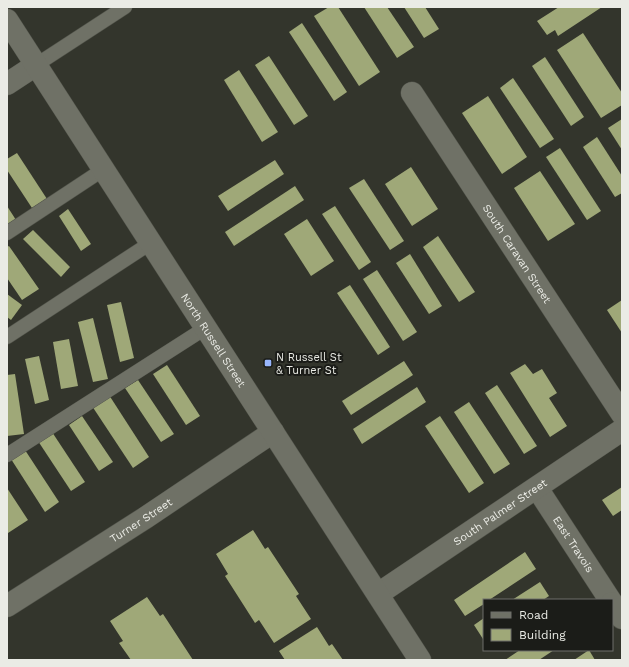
<svg xmlns="http://www.w3.org/2000/svg" width="629" height="667" font-family="'Work Sans',sans-serif">
  <rect width="100%" height="100%" fill="#33352c"/>
  <g fill="#9fa878">
    <path d="M329 7H338L380 72 359 86 314 16Z"/>
    <path d="M364 7H387L414 47 397 58Z"/>
    <path d="M404 7H425L439 29 424 38Z"/>
    <path d="M559 7H602L558 36 555 30 547 35 537 21Z"/>
    <path d="M302 23 347 92 334 101 289 32Z"/>
    <path d="M583 33 622 93V105L601 118 557 50Z"/>
    <path d="M269 56 308 116 294 125 255 65Z"/>
    <path d="M545 57 584 117 571 126 532 66Z"/>
    <path d="M239 70 278 132 262 142 224 80Z"/>
    <path d="M513 78 554 139 540 148 500 88Z"/>
    <path d="M488 96 527 157 502 174 462 113Z"/>
    <path d="M622 119V150L608 128Z"/>
    <path d="M597 137 622 176V193L615 197 583 147Z"/>
    <path d="M560 148 601 211 587 220 546 157Z"/>
    <path d="M17 153 47 199 32 208 7 170V159Z"/>
    <path d="M275 160 284 174 228 211 218 196Z"/>
    <path d="M411 167 438 209 412 226 385 184Z"/>
    <path d="M540 171 575 224 548 241 514 188Z"/>
    <path d="M364 179 404 241 390 250 349 188Z"/>
    <path d="M295 186 304 200 234 246 225 232Z"/>
    <path d="M7 206 16 220 7 226Z"/>
    <path d="M335 206 371 262 359 270 322 214Z"/>
    <path d="M68 209 91 244 81 251 59 216Z"/>
    <path d="M307 219 334 261 311 276 284 234Z"/>
    <path d="M33 230 70 267 61 277 23 239Z"/>
    <path d="M438 236 475 292 459 302 423 247Z"/>
    <path d="M9 246 39 289 22 300 7 278V247Z"/>
    <path d="M410 254 442 306 429 314 396 263Z"/>
    <path d="M377 270 417 332 403 341 363 279Z"/>
    <path d="M350 285 390 347 378 355 337 293Z"/>
    <path d="M7 294 22 305 11 320 7 317Z"/>
    <path d="M622 300V333L607 310Z"/>
    <path d="M121 302 134 358 120 362 107 305Z"/>
    <path d="M93 318 108 379 93 382 78 322Z"/>
    <path d="M69 339 78 386 61 389 53 342Z"/>
    <path d="M39 356 49 400 35 404 25 359Z"/>
    <path d="M404 361 413 375 351 415 342 401Z"/>
    <path d="M525 364 533 374 542 369 557 393 549 398 567 426 550 437 510 373Z"/>
    <path d="M167 365 200 416 186 425 153 374Z"/>
    <path d="M15 374 24 434 7 436V375Z"/>
    <path d="M138 380 174 434 161 442 125 388Z"/>
    <path d="M497 385 537 446 524 454 485 393Z"/>
    <path d="M417 387 426 402 362 444 353 429Z"/>
    <path d="M109 395 149 457 133 468 92 406Z"/>
    <path d="M469 402 510 464 494 474 454 412Z"/>
    <path d="M82 416 113 462 99 471 69 425Z"/>
    <path d="M440 416 484 483 469 493 425 426Z"/>
    <path d="M52 432 85 482 71 491 38 441Z"/>
    <path d="M25 450 59 502 45 512 11 459Z"/>
    <path d="M622 487V510L613 516 602 500Z"/>
    <path d="M7 488 28 520 8 533 7 531Z"/>
    <path d="M253 530 265 549 268 547 299 594 296 596 311 619 274 643 259 620 255 623 225 576 228 574 216 554Z"/>
    <path d="M525 552 536 569 489 600H484V604L465 616 454 600Z"/>
    <path d="M540 582 549 596 543 600H512Z"/>
    <path d="M147 597 160 616 163 614 193 660H131L119 643 123 641 110 621Z"/>
    <path d="M484 618V638L483 639 474 625Z"/>
    <path d="M317 627 329 646 332 644 343 660H285L279 651Z"/>
    <path d="M520 650H554L539 660H505Z"/>
    <path d="M589 650 595 660H574Z"/>
  </g>
  <g fill="none" stroke-linecap="round" stroke-linejoin="round">
    <g stroke="#51534a" stroke-width="15">
      <g id="service">
        <path d="M36 65 125 7"/>
        <path d="M7 233 104 169"/>
        <path d="M7 337 152 242"/>
        <path d="M7 455 207 327"/>
      </g>
    </g>
    <g stroke="#51534a" stroke-width="23">
      <g id="minor">
        <path d="M7 84 36 65"/>
        <path id="s1" d="M412 93 622 414"/>
        <path id="s2" d="M537 488 610 600"/>
        <path id="s3" d="M378 594 622 430"/>
        <path d="M612 603 622 618"/>
        <path id="s4" d="M7 606 145 518 273 432"/>
      </g>
    </g>
    <g stroke="#51534a" stroke-width="23">
      <g id="tertiary">
        <path id="s5" d="M7 20 420 660"/>
      </g>
    </g>
    <use href="#service" stroke="#6f7166" stroke-width="14"/>
    <use href="#minor" stroke="#6f7166" stroke-width="22"/>
    <use href="#tertiary" stroke="#6f7166" stroke-width="22"/>
  </g>
  <rect fill="#98b6fd" stroke="#1b1c18" stroke-width="1.5" x="264" y="359" width="8" height="8" rx="2"/>
  <g text-anchor="middle" stroke-width="4" stroke-linejoin="round" paint-order="stroke">
    <g font-size="11" fill="#eaebe5" stroke="#1b1c18">
      <text dy="4" stroke="none"><textPath href="#s1" startOffset="192">South Caravan Street</textPath></text>
      <text dy="4" stroke="none"><textPath href="#s5" startOffset="381">North Russell Street</textPath></text>
      <text dy="4" stroke="none"><textPath href="#s3" startOffset="147">South Palmer Street</textPath></text>
      <text dy="4" stroke="none"><textPath href="#s4" startOffset="159">Turner Street</textPath></text>
      <text dy="4" stroke="none"><textPath href="#s2" startOffset="67">East Travois</textPath></text>
    </g>
    <g font-size="11" fill="#eaebe5" stroke="#1b1c18" text-anchor="start">
      <text x="276" y="361">N Russell St<tspan x="276" dy="13">&amp; Turner St</tspan></text>
    </g>
  </g>
  <rect width="629" height="667" fill="none" stroke="#eaebe5" stroke-width="16"/>
  <rect x="483" y="599" width="130" height="52" fill="#1b1c18" stroke="#6e6f6a"/>
  <rect x="491" y="612" width="20" height="6" fill="#6f7166" stroke="#6e6f6a"/>
  <text x="519" y="619" font-size="12" fill="#eaebe5">Road</text>
  <rect x="491" y="629" width="20" height="12" fill="#9fa878" stroke="#6e6f6a"/>
  <text x="519" y="639" font-size="12" fill="#eaebe5">Building</text>
</svg>
